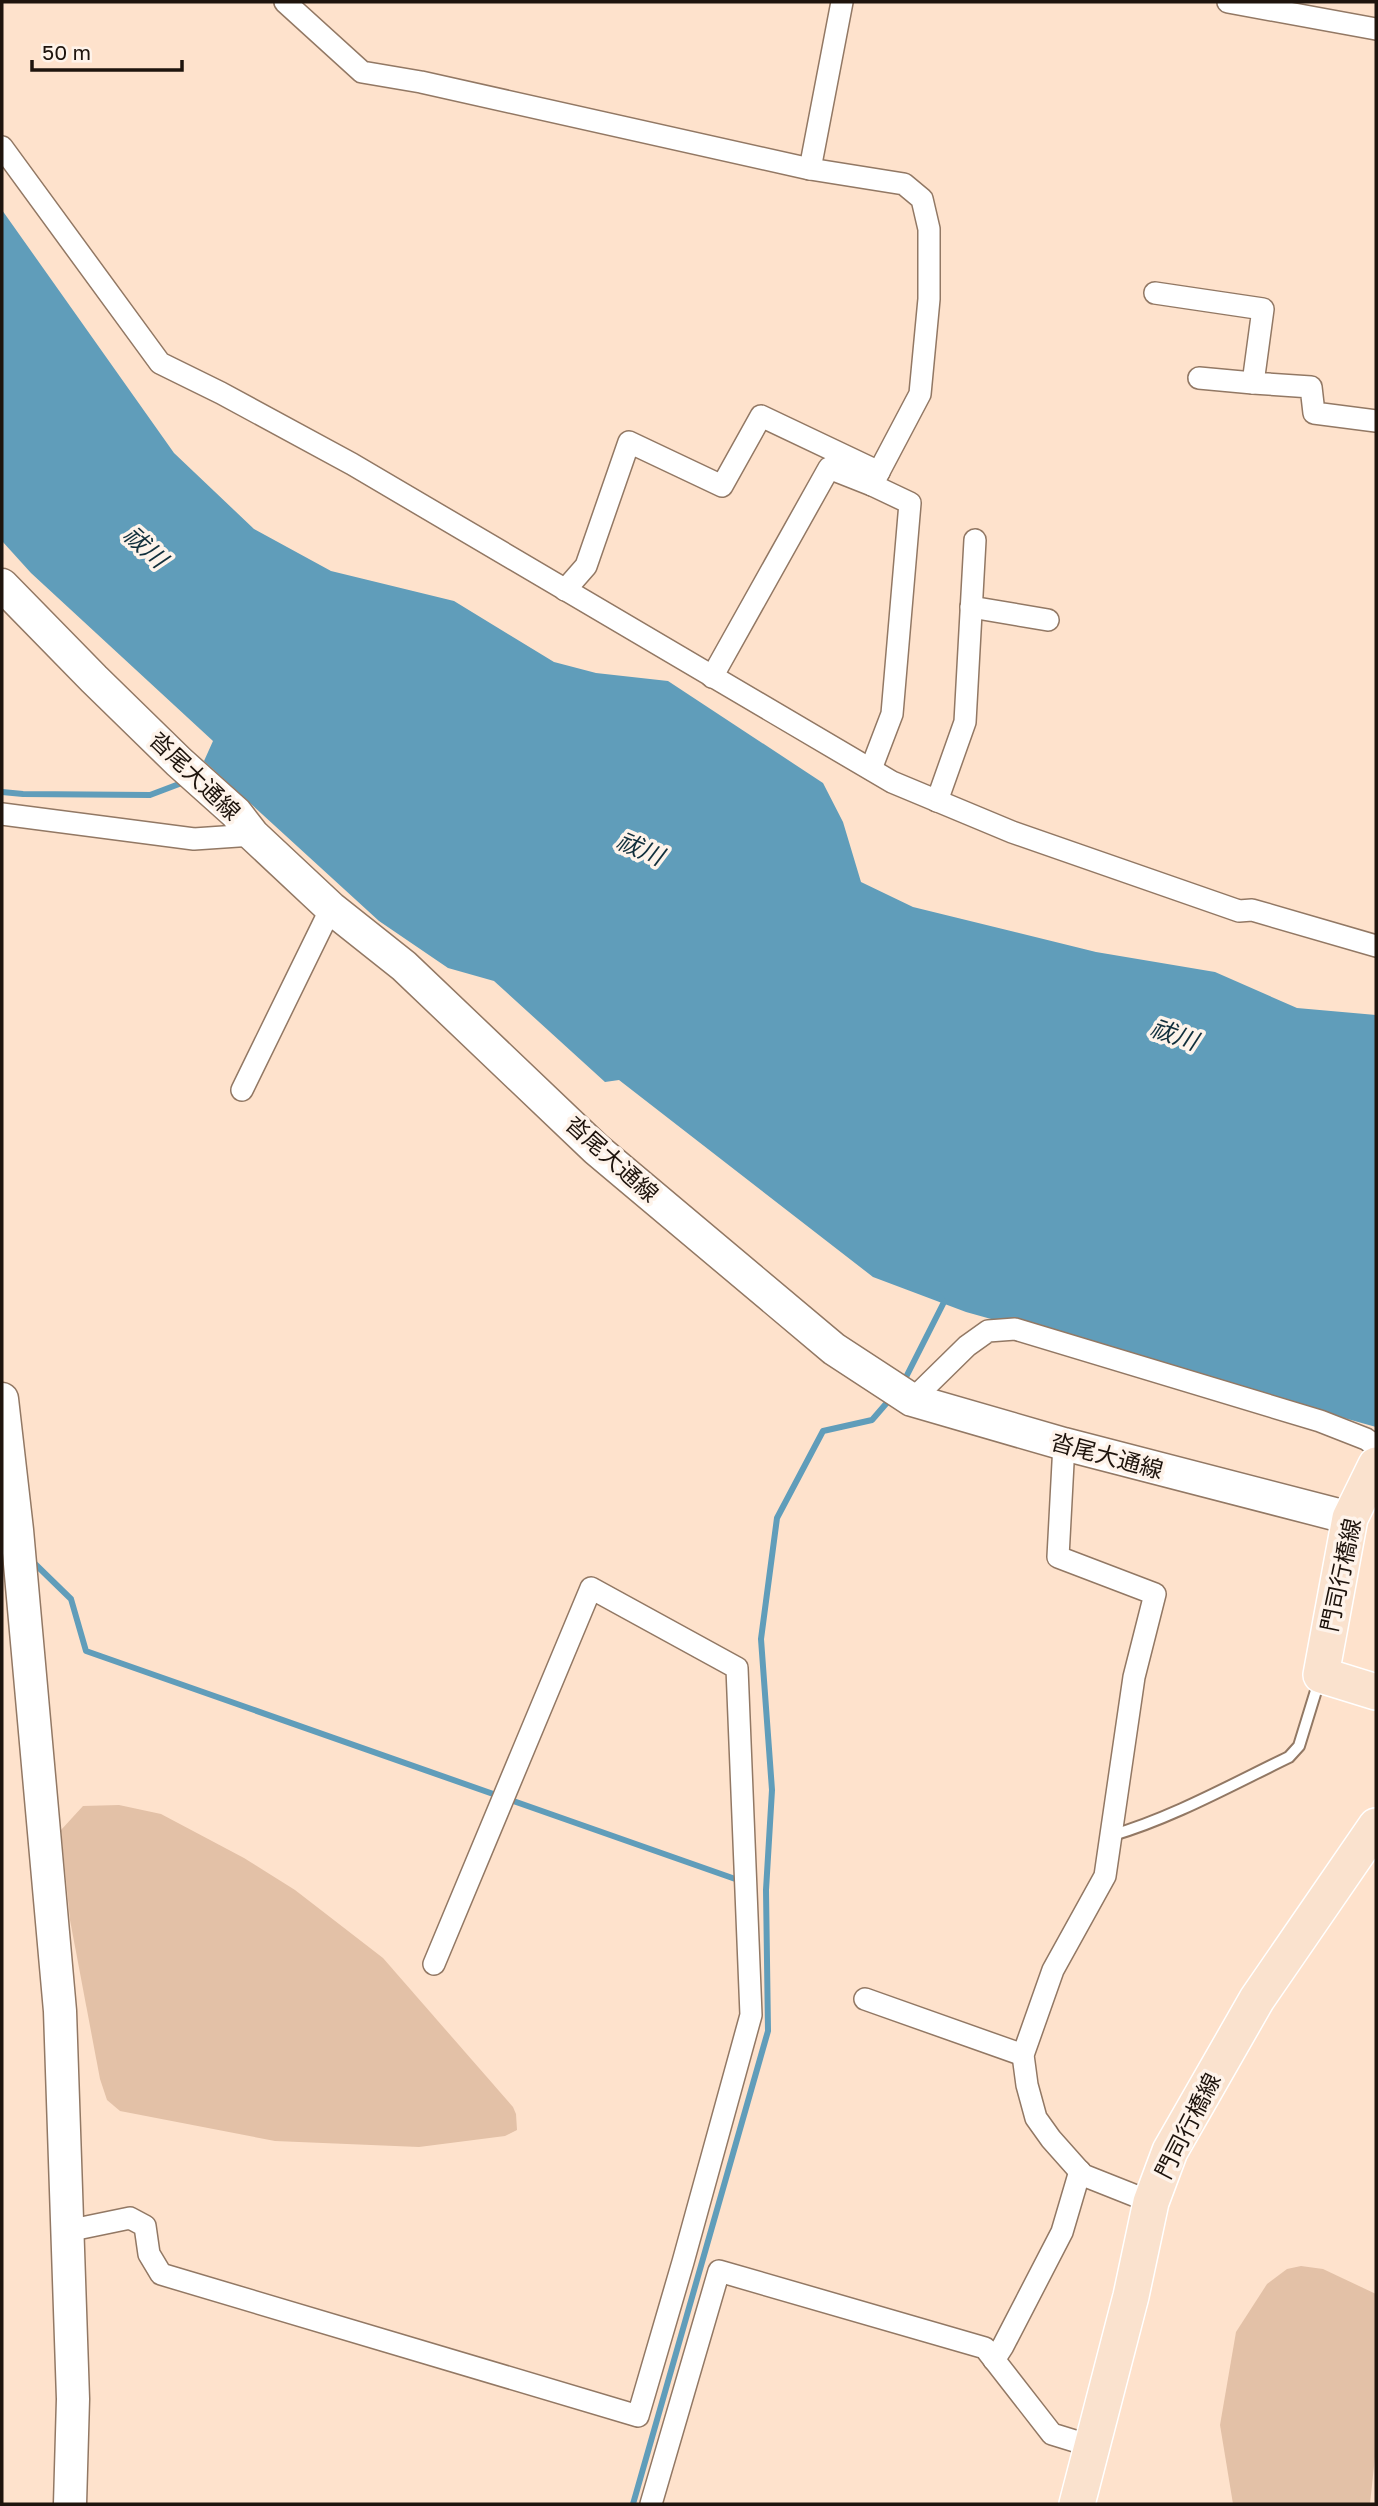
<svg xmlns="http://www.w3.org/2000/svg" width="1378" height="2506" font-family="'Golos Text','Noto Sans JP',sans-serif">
  <rect width="100%" height="100%" fill="#fee2cc"/>
  <g fill="#e3c1a7">
    <path d="M119 1805 161 1814 244 1858 295 1890 383 1958 513 2107 516 2114 517 2130 505 2136 419 2147 275 2141 120 2111 107 2100 100 2079 70 1920 61 1830 83 1806Z"/>
    <path d="M1301 2266 1323 2269 1376 2294V2447L1370 2504H1233L1220 2425 1236 2332 1267 2284 1287 2269Z"/>
  </g>
  <path fill="#609dba" d="M2 210 174 453 254 529 331 571 454 601 554 662 596 673 668 681 823 783 843 822 861 882 913 907 1096 952 1215 972 1297 1008 1376 1015V1427L966 1312 873 1277 619 1080 605 1082 494 981 448 968 379 921 204 761 213 741 31 573 2 541Z"/>
  <g fill="none" stroke-linecap="round" stroke-linejoin="round">
    <g stroke="#609dba" stroke-width="6">
      <path d="M2 792 23 794 150 795 187 781"/>
      <path d="M902 1385 944 1302 941 1298"/>
      <path d="M31 1560 71 1599 86 1651 741 1881"/>
      <path d="M633 2504 768 2031 766 1890 772 1790 761 1639 777 1518 823 1431 872 1420 891 1398"/>
    </g>
    <g stroke="#927864" stroke-width="14">
      <path id="lane" d="M1110 1836C1172 1818 1231 1785 1289 1757L1299 1746 1319 1681"/>
    </g>
    <g stroke="#927864" stroke-width="24">
      <g id="street">
        <path d="M285 2 362 72 421 82 810 169 904 184 922 199 929 229V299L920 394 872 485 829 468 712 677"/>
        <path d="M1228 2 1376 29"/>
        <path d="M2 147 160 363 221 393 352 464 892 782 1012 832 1239 911 1252 910 1376 946"/>
        <path d="M810 169 842 2"/>
        <path d="M1155 293 1263 309 1253 383 1311 387 1314 413 1376 421"/>
        <path d="M1199 378 1253 383"/>
        <path d="M565 590 586 566 629 442 722 486 761 416 879 472"/>
        <path d="M971 607 1048 620"/>
        <path d="M871 769 892 714 910 503 872 485"/>
        <path d="M937 801 965 722 975 540"/>
        <path d="M2 814 194 839 253 835"/>
        <path d="M242 1090 331 908"/>
        <path d="M912 1400 967 1346 988 1331 1015 1329 1320 1421 1366 1439 1376 1446"/>
        <path d="M1064 1444 1058 1557 1155 1594 1134 1677 1105 1876 1053 1970 1023 2055 1027 2085 1036 2118 1051 2139 1083 2175 1151 2202"/>
        <path d="M865 1999 1023 2055"/>
        <path d="M67 2231 130 2218 145 2226 149 2254 161 2274 638 2416 683 2262 751 2015 737 1668 591 1588 434 1964"/>
        <path d="M994 2360 1003 2346 1062 2232 1080 2171"/>
        <path d="M651 2504 719 2271 985 2348 1052 2434 1091 2446"/>
      </g>
    </g>
    <g stroke="#927864" stroke-width="35">
      <g id="secondary">
        <path d="M2 585 94 679 179 762 236 813 253 835 331 908 404 966 596 1149 834 1349 912 1400 1064 1444 1350 1518"/>
        <path d="M2 1399 17 1530 60 2011 73 2399 70 2504"/>
      </g>
    </g>
    <g stroke="#fff" stroke-width="38">
      <g id="primary">
        <path d="M1376 1465 1350 1518 1321 1675 1376 1692"/>
        <path d="M1077 2504 1131 2296 1151 2202 1170 2151 1257 1999 1376 1826"/>
      </g>
    </g>
    <use href="#lane" stroke="#fff" stroke-width="10"/>
    <use href="#street" stroke="#fff" stroke-width="21"/>
    <use href="#secondary" stroke="#fff" stroke-width="32"/>
    <use href="#primary" stroke="#fae2ce" stroke-width="35"/>
  </g>
  <g text-anchor="middle" stroke-width="7" stroke-linejoin="round" paint-order="stroke">
    <g font-size="23" fill="#1e140d" stroke="#fef3ea">
      <text transform="translate(195 776) rotate(44)" y="8">沓尾大通線</text>
      <text transform="translate(612 1159) rotate(42)" y="8">沓尾大通線</text>
      <text transform="translate(1107 1456) rotate(15)" y="8">沓尾大通線</text>
      <text transform="translate(1341 1575) rotate(-78)" y="8">門司行橋線</text>
      <text transform="translate(1188 2126) rotate(-63)" y="8">門司行橋線</text>
    </g>
    <g font-size="24" font-style="italic" fill="#112f3c" stroke="#fef3ea">
      <text transform="translate(145 547) rotate(42)" y="8">祓川</text>
      <text transform="translate(640 849) rotate(23)" y="8">祓川</text>
      <text transform="translate(1174 1035) rotate(19)" y="8">祓川</text>
    </g>
  </g>
  <rect width="1378" height="2506" fill="none" stroke="#1e140d" stroke-width="7"/>
  <path d="M32 60v10h150v-10" fill="none" stroke="#1e140d" stroke-width="3.5"/>
  <text x="42" y="60" font-size="21" fill="#1e140d" stroke="#fef3ea" stroke-width="5" paint-order="stroke">50 m</text>
</svg>
